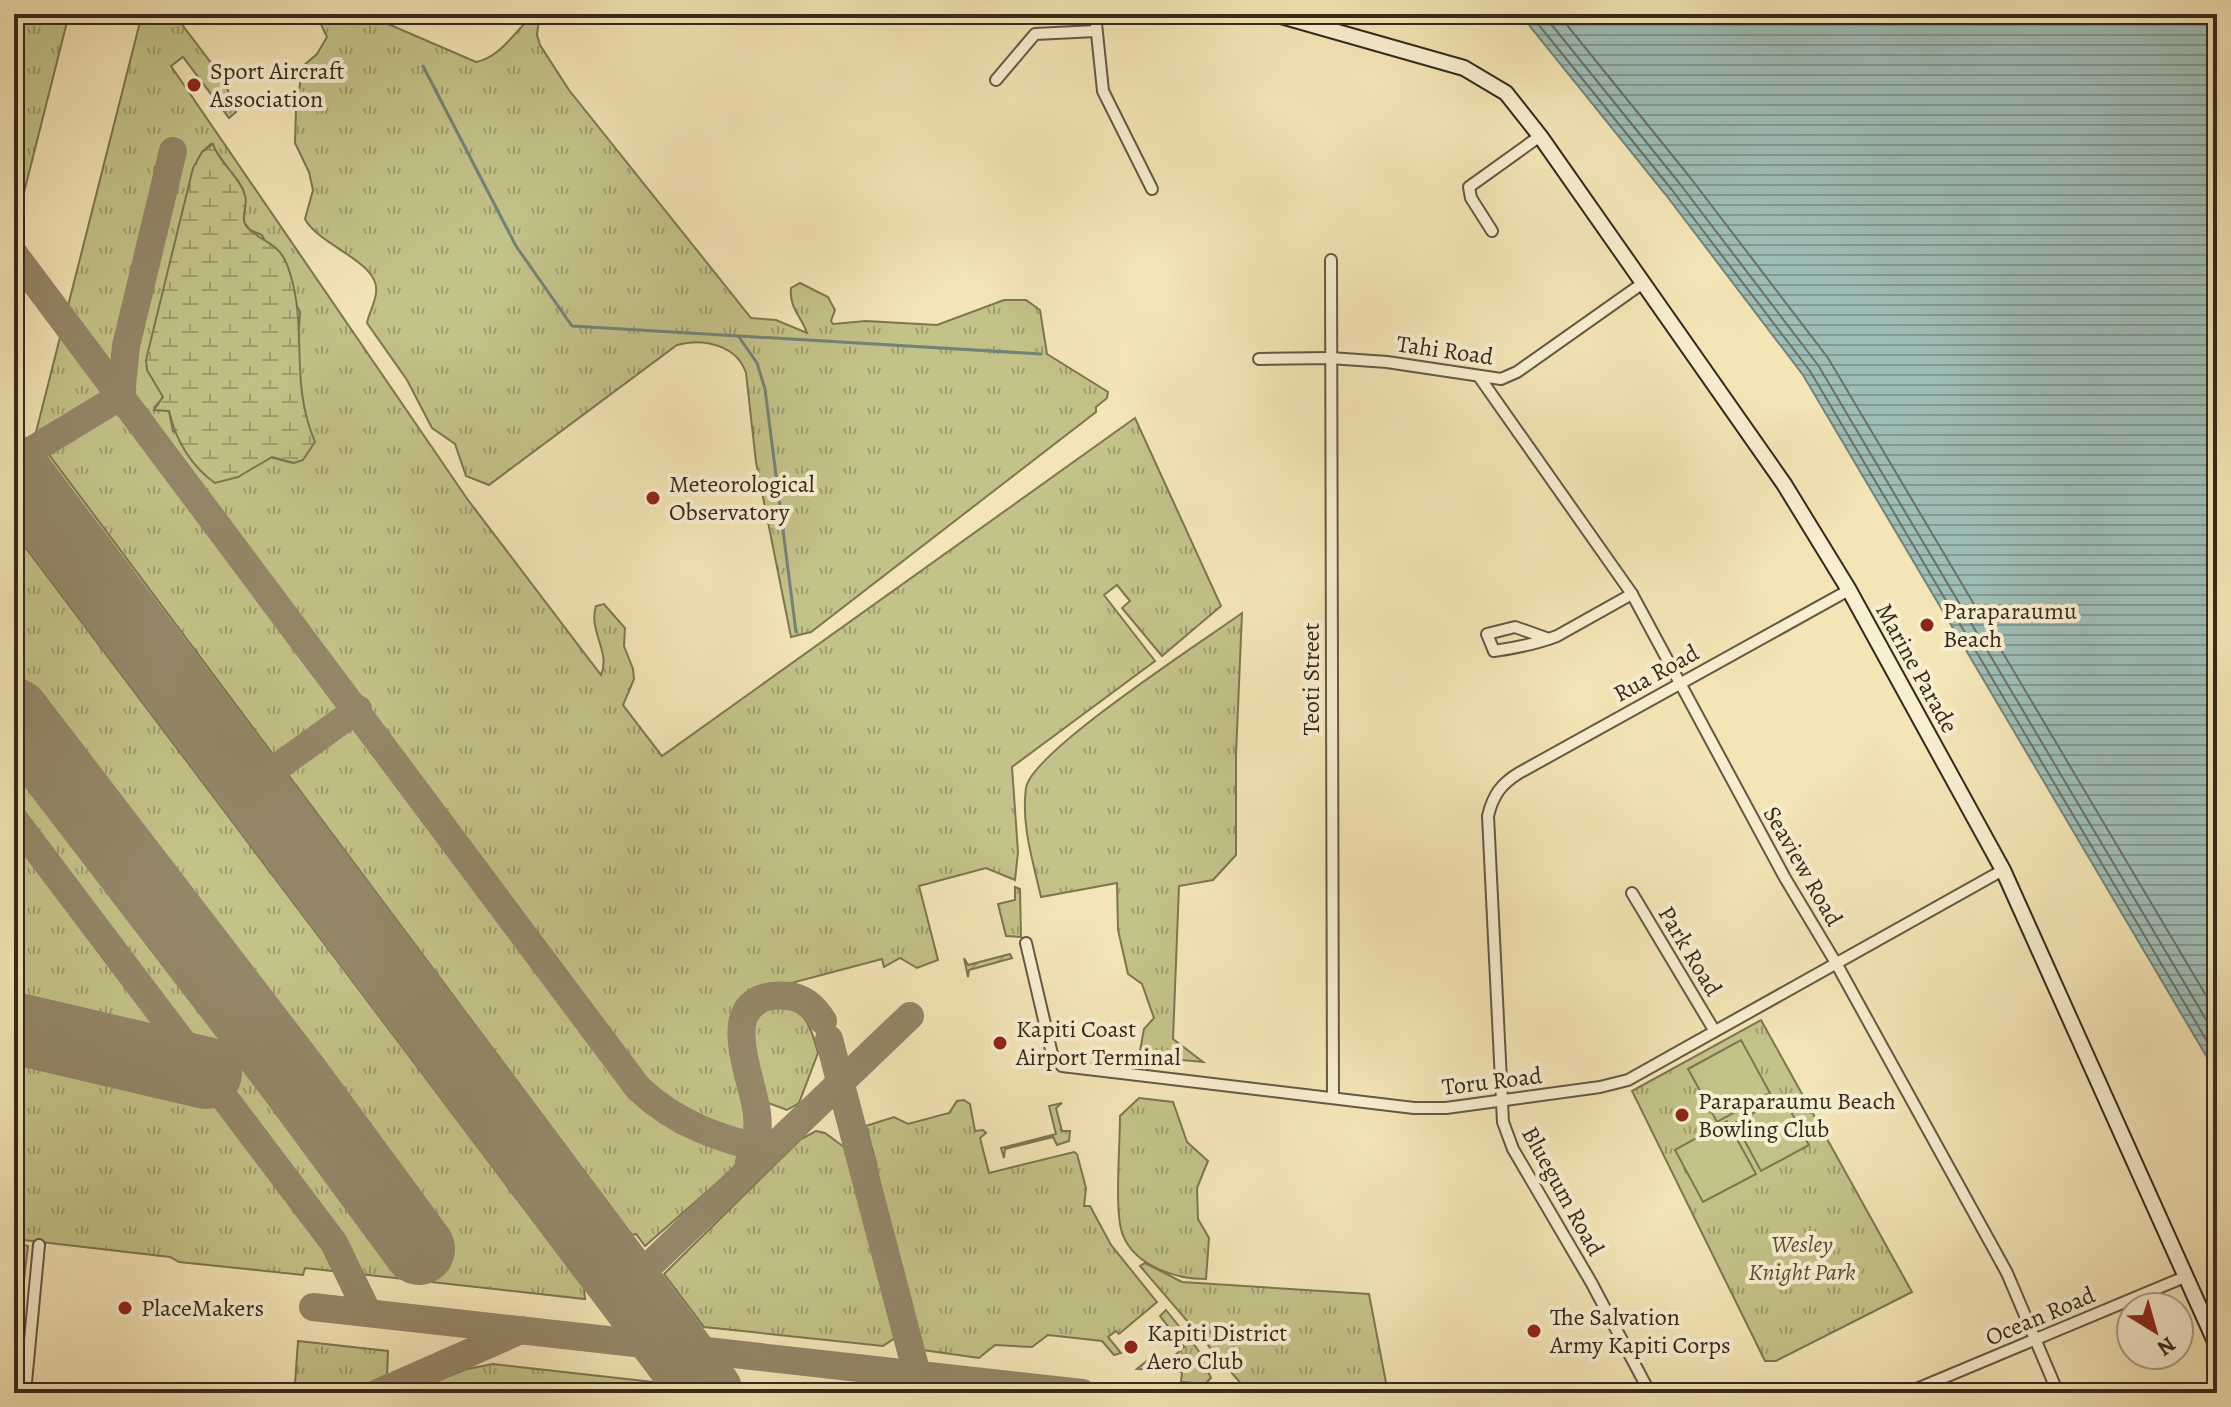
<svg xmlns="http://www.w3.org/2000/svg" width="2231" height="1407" font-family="Alegreya,serif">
  <defs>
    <pattern id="grass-tufts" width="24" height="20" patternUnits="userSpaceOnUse" patternTransform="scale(2)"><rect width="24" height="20" fill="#c3c288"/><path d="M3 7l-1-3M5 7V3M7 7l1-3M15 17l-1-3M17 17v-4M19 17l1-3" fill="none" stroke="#9f9e6e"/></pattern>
    <pattern id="wetland-marsh" width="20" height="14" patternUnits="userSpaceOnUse" patternTransform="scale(2)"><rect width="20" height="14" fill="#c3c288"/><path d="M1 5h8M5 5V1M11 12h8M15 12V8" fill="none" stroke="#9f9e6e"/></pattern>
    <pattern id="garden-furrows" width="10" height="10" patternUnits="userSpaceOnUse" patternTransform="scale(2)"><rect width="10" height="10" fill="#c3c288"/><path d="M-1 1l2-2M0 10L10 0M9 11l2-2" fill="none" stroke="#9f9e6e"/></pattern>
    <pattern id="water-rules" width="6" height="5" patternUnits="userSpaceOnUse" patternTransform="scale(2)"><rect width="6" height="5" fill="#9ebdb6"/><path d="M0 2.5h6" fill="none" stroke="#829a93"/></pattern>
  </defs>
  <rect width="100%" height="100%" fill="#f4e5b6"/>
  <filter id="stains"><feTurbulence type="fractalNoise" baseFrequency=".0025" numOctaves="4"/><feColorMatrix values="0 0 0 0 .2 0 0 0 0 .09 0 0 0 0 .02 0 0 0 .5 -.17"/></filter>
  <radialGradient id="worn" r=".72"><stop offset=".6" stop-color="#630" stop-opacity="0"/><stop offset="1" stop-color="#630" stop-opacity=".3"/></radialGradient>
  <g fill="url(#grass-tufts)" stroke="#7c7652" stroke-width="2" fill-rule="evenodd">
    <path d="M14 14H69L14 232Z"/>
    <path d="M142 14H174L224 80 236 112 229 118 183 57 171 66 468 500 601 675C611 652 588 631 596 606L604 604 625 628 624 646 633 669 634 679 623 705 662 756 1135 418 1221 606 1162 656 1122 608 1130 601 1117 585 1104 595 1155 661 1012 767 1018 852 1015 880 986 868 919 886 938 960 917 968 900 958 884 967 882 959 750 994 733 1015 729 1028C729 1081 761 1115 734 1168L645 1246 636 1234 632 1235 35 436ZM211 144 234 177 245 202 244 222 250 230 262 235 300 312 297 360 306 422 293 463 173 431 169 411 155 407 163 397 202 152Z"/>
    <path d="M316 14H365L476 62C500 58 516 30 534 14H544L539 19 537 35 540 45 569 90 751 318 776 320 807 333C801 316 789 308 791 288L800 283 828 297 835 310 831 321 833 324 866 321 937 325 1004 300H1026L1040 310 1047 354 1108 392 1107 398 1096 407V412L811 632 791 637 756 462 746 373C737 345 703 338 677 345L489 485 466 476 455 444 432 428 407 380 367 323C369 313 375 303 376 293 381 262 319 246 305 219L313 190 309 172 295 143 296 108 303 66 317 54 327 37Z"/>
    <path d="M14 537 19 539 584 1288 585 1299 305 1268 303 1275 179 1262 170 1257 24 1240V1235L14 1233Z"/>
    <path d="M1242 613 1236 755V855L1213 880 1179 886 1173 1039 1203 1062 1139 1056 1144 1029 1154 1018 1142 984 1128 974 1118 930 1117 883 1041 897C1033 861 1021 825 1026 788 1031 752 1205 640 1242 613Z"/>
    <path d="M1015 887 1020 889 1021 937 1006 936 998 904 1015 900Z"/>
    <path d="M774 1006C805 1005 811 1027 818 1053L799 1103 787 1110 768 1103C752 1074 735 1022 774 1006Z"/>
    <path d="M1761 1020 1912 1292 1776 1361H1765L1632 1091Z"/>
    <path d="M1139 1098 1173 1102 1187 1142 1208 1161 1197 1188 1198 1219 1209 1238 1206 1279C1173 1279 1130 1264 1121 1229 1115 1205 1120 1143 1120 1116Z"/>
    <path d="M964 1100 970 1104 975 1131 983 1130 986 1133 980 1138 989 1173 1074 1152 1077 1154 1086 1188 1084 1206H1090L1111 1245 1157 1302 1119 1334 1116 1331 1108 1337 1121 1353 1114 1355 1102 1341 1048 1335 1032 1347 995 1345 979 1358 923 1350 881 1200 876 1163 866 1126 894 1117 908 1124 949 1113 957 1101Z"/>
    <path d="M1062 1103 1056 1108 1062 1131H1070L1069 1141 1057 1145 1053 1137 1005 1149 1004 1158 1001 1148 1056 1134 1049 1106Z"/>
    <path d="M816 1131 825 1133 844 1147 895 1338 883 1346 704 1327 664 1274 801 1139Z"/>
    <path d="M24 1245 28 1246 14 1365V1307Z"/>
    <path d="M1145 1263 1182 1282 1369 1294 1388 1393H1249L1140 1266Z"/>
    <path d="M1166 1310 1198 1350 1211 1378 1205 1384 1181 1382 1182 1372 1137 1369 1154 1355 1160 1363 1168 1356 1171 1359 1184 1347 1160 1316Z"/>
    <path d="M298 1341 388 1351 387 1375 347 1393H275L295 1384Z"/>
    <path d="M493 1364 653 1382 661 1393H406L467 1369Z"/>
    <path d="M769 1384 850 1393H755L760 1385Z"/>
  </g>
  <path fill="url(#wetland-marsh)" stroke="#7c7652" stroke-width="2" d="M213 144C218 162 239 175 245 195 249 207 237 220 250 230 269 246 281 243 290 273 308 331 289 381 315 442L303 460 294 463 272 457 238 477 215 483C190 465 176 441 169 411L154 410 163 397 147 370 146 360 193 168 202 152Z"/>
  <path fill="url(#garden-furrows)" stroke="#7c7652" stroke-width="2" d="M1010 954 1012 958 969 970 968 977 964 958 968 965Z"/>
  <g fill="#c3c288" stroke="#7c7652" stroke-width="2">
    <path d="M1741 1040 1770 1093 1717 1122 1688 1069Z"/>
    <path d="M1783 1097 1809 1145 1761 1171 1735 1123Z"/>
    <path d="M1727 1121 1756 1174 1703 1202 1675 1150Z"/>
  </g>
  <path fill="url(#water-rules)" stroke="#748278" stroke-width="2" d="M1520 14H2217V1074L1803 375 1666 195Z"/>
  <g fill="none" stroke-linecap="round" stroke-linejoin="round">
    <g stroke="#6a7368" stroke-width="2">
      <path d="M1530 14 1672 190 1810 371 2217 1058"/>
      <path d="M1543 14 1680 184 1818 365 2217 1038"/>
      <path d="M1558 14 1689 176 1828 358 2217 1014"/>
    </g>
    <g stroke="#748278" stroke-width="3">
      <path d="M423 66 516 246 572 326 1041 354"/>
      <path d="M739 337 757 363 765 389 796 632"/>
    </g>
    <g stroke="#948768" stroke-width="28">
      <path d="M14 254 638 1088C677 1125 719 1138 770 1151"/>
      <path d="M14 461 121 396 126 346 173 151"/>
      <path d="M251 786 358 709"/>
      <path d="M14 819 334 1243 368 1313"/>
      <path d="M829 1039 917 1374"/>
      <path d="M749 1162C757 1147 759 1130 757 1113 752 1075 710 989 789 996 804 998 815 1008 823 1021"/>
      <path d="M627 1287 910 1016"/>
      <path d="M313 1307 1082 1393"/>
      <path d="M378 1393 521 1330"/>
    </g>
    <g stroke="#948768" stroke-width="72">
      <path d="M14 471 707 1393"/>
      <path d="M14 714 294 1079 419 1249"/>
      <path d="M14 1028 206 1073"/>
    </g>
    <g stroke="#655842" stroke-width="14">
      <g id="street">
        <path d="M1095 14 1103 91 1152 189"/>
        <path d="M996 80 1035 34 1096 31"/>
        <path d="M1492 231 1471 198 1469 187 1540 136"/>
        <path d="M1331 260 1333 1098"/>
        <path d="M1259 359 1330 358 1387 362 1501 379 1517 372 1643 283"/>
        <path d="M1480 378 1632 594 1785 878 1836 963 2007 1273 2058 1393"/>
        <path d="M1549 639 1515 627 1487 634 1494 651C1516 648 1536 644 1557 636L1632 594"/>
        <path d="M1632 893 1714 1030"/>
        <path d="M1026 943 1052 1054 1062 1066 1414 1108H1446L1600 1087 1628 1080 2003 870"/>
        <path d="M25 1393 39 1245"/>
        <path d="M1650 1393 1591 1282 1513 1149 1503 1122 1488 816C1493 795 1501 784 1519 773L1849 590"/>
        <path d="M1907 1393 2187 1276"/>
      </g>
    </g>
    <g stroke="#35291b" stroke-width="18">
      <path id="secondary" d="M1274 14 1464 68 1506 93 1540 136 1784 484 1849 590 2003 870 2217 1346"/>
    </g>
    <use href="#street" stroke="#f8eed0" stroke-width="10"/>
    <use href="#secondary" stroke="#f8eed0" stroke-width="14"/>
  </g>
  <g fill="#8f2418" stroke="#f8eed0" stroke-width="3">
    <circle cx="194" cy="85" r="8"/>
    <circle cx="653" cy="498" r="8"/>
    <circle cx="1927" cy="625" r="8"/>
    <circle cx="1000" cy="1043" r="8"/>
    <circle cx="1682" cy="1115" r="8"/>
    <circle cx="125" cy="1308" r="8"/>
    <circle cx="1534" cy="1331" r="8"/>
    <circle cx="1131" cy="1347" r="8"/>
  </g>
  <g text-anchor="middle" stroke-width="8" stroke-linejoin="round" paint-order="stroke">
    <g font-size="24" fill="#35291b" stroke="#f8eed0" text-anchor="start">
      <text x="210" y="79">Sport Aircraft<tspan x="210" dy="28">Association</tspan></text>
      <text x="669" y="492">Meteorological<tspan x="669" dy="28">Observatory</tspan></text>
      <text x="1943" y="619">Paraparaumu<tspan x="1943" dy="28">Beach</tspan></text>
      <text x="1016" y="1037">Kapiti Coast<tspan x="1016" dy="28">Airport Terminal</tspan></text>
      <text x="1698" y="1109">Paraparaumu Beach<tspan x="1698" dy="28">Bowling Club</tspan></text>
      <text x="141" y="1316">PlaceMakers</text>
      <text x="1550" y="1325">The Salvation<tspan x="1550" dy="28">Army Kapiti Corps</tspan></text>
      <text x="1147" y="1341">Kapiti District<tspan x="1147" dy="28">Aero Club</tspan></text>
    </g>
    <g font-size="24" fill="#35291b" stroke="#f8eed0">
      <text transform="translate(1445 350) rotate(8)" y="8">Tahi Road</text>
      <text transform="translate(1917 668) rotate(61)" y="8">Marine Parade</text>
      <text transform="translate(1656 673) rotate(-29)" y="8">Rua Road</text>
      <text transform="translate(1311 679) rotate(-90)" y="8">Teoti Street</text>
      <text transform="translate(1803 866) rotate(60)" y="8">Seaview Road</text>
      <text transform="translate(1690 951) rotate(59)" y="8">Park Road</text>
      <text transform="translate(1492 1081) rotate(-7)" y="8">Toru Road</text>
      <text transform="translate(1563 1191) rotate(61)" y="8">Bluegum Road</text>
      <text transform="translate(2040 1316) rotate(-23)" y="8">Ocean Road</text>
    </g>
    <g font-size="24" font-style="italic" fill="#584f36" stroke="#f8eed0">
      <text x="1802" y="1252">Wesley<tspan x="1802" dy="28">Knight Park</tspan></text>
    </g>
  </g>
  <rect width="2231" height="1407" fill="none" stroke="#f4e5b6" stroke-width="48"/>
  <rect x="16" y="16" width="2199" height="1375" fill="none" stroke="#35291b" stroke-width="4"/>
  <rect x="24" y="24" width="2183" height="1359" fill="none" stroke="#35291b" stroke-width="2"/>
  <g transform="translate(2155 1331) rotate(143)"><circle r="38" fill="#f8eed0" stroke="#aa9f88" stroke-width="2"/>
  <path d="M0-6L14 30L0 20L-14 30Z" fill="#8f2418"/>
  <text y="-12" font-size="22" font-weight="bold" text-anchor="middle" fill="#35291b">N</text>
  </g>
  <rect width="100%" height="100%" filter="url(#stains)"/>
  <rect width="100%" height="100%" fill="url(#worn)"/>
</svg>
